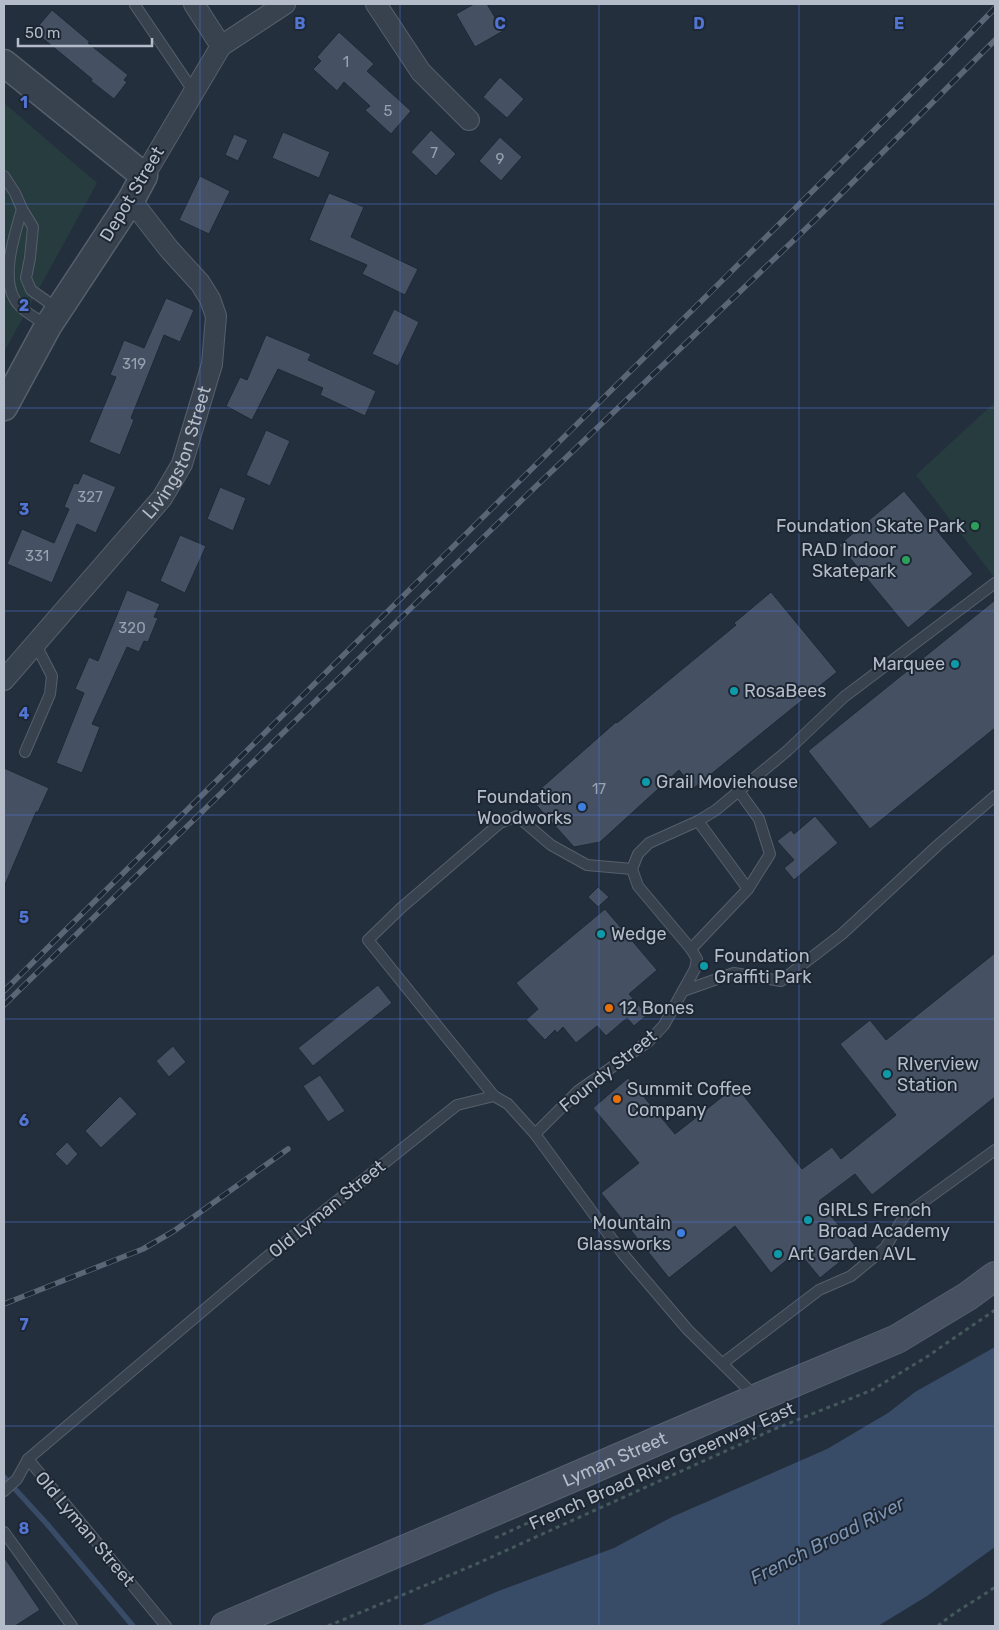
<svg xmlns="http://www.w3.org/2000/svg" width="999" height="1630" font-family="Rubik,sans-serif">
  <rect width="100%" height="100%" fill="#242f3e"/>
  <g fill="#263c3f">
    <path d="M4 103 97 183 4 352Z"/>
    <path d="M993 404 995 407V576L994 577 916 475Z"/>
  </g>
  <path fill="#394c67" d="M995 1347V1547L927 1596 878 1626H420L496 1592 614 1548 672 1517 827 1449 888 1413 915 1392Z"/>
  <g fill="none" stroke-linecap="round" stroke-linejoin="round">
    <path stroke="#394c67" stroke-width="5.5" d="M4 1477 47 1524 133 1626"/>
  </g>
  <g fill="#455162" stroke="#1f2835">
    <path d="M474 4H487L503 31 475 47 456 14Z"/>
    <path d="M52 10 90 42 88 43 128 75 124 80 127 82 114 99 91 81 92 79 34 31Z"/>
    <path d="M339 32 374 64 367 71 411 111 391 134 365 110 370 106 344 82 337 91 313 69 321 61 317 57Z"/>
    <path d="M500 77 524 99 507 118 483 97Z"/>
    <path d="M431 130 456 154 436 176 411 152Z"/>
    <path d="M283 132 330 152 319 178 272 158Z"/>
    <path d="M234 134 248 140 238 161 225 155Z"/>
    <path d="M500 137 522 157 501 181 479 161Z"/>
    <path d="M200 176 230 191 209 234 179 220Z"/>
    <path d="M329 193 364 207 351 237 418 269 405 295 362 274 367 265 309 240Z"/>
    <path d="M166 298 194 310 180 342 164 335 131 418 134 420 120 455 89 442 116 377 110 375 124 340 144 348Z"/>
    <path d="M394 309 419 322 398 366 372 354Z"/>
    <path d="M266 335 311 354 308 360 376 391 365 416 320 395 323 388 278 369 252 420 226 406 240 377 247 380Z"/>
    <path d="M266 430 290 441 270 486 246 475Z"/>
    <path d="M83 473 116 487 96 533 77 524 52 583 7 564 22 529 54 543 69 509 64 507 74 483 78 484Z"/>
    <path d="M220 487 246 498 233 531 207 519Z"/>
    <path d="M904 491 973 574 908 628 839 545Z"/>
    <path d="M180 535 206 546 185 593 160 581Z"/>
    <path d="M127 590 160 604 154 617 158 618 148 642 144 641 139 652 127 647 92 724 100 727 82 773 56 763 84 693 75 689 89 657 98 661Z"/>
    <path d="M771 592 837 672 694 788 679 770 600 842 574 847 530 798 616 722 617 723 736 625 734 623Z"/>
    <path d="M995 600V728L870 829 808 751Z"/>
    <path d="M4 768 49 788 38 812H36L4 887Z"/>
    <path d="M815 816 838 843 794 880 784 868 794 860 777 841 791 830 794 834Z"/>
    <path d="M598 887 609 897 598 907 588 897Z"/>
    <path d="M605 909 657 970 629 994 647 1015 634 1026 627 1018 606 1036 597 1026 576 1043 563 1027 557 1033 555 1030 545 1040 526 1020 538 1009 516 983Z"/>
    <path d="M995 953V1097L872 1195 855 1174 819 1201 857 1248 820 1278 798 1251 771 1273 735 1226 669 1278 601 1193 639 1163 593 1108 628 1078 675 1134 736 1086 802 1169 832 1147 841 1159 896 1115 840 1044 870 1020 886 1040Z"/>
    <path d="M378 985 392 1003 313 1066 298 1048Z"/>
    <path d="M173 1046 186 1062 169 1077 156 1061Z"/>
    <path d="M320 1075 345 1111 328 1122 303 1086Z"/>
    <path d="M120 1096 137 1114 101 1148 85 1131Z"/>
    <path d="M67 1142 78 1154 67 1166 55 1154Z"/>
    <path d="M4 1557 40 1610 15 1626H4Z"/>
  </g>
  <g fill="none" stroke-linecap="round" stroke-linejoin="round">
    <g stroke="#565f6c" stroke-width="12">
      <g id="service">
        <path d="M135 5 194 92"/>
        <path d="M4 176 15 193 22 209 33 227 30 258 26 278 31 290 58 309"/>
        <path d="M22 209C15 234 1 274 14 298 20 310 36 318 47 325"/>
        <path d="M25 752 50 694 52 676 35 643"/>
        <path d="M698 821 748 889"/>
        <path d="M691 949 748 889 770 854 759 819 738 790"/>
        <path d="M683 991 734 973 781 981 842 934 938 845 995 796"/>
        <path d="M494 1096 368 940 401 908 500 823 517 816 551 845 587 865 632 869"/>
        <path d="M535 1134 578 1091 649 1041 664 1025 695 969 697 959 691 949 638 886 632 869 638 854 649 843 698 821 716 810 787 751 844 697 995 583"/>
        <path d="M723 1363 819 1290 851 1276 885 1248 905 1215 995 1150"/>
        <path d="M4 1491 17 1479 28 1459"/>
        <path d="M4 1532 72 1626"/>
        <path d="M166 1626 28 1459 263 1260 457 1105 494 1096 508 1104 535 1134 623 1254 688 1330 755 1396"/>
      </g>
    </g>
    <g stroke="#565f6c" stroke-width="22">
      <g id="minor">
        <path d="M194 4 221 46"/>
        <path d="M376 4 421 72 469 120"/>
        <path d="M144 176 221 46 285 4"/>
        <path id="s1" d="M4 680 162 498 182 464 212 364 216 316 210 299 200 283 169 249 131 200"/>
      </g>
    </g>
    <g stroke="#565f6c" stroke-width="29">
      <path id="tertiary" d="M4 63 144 176 131 200 48 326 4 407"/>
    </g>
    <g stroke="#565f6c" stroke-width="30">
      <g id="secondary">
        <path id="s2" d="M225 1626 488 1514 757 1398 897 1339 968 1296 995 1276"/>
      </g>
    </g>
    <g stroke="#44595c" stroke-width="3" stroke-dasharray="4 4" stroke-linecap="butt">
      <path d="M495 1538 530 1522"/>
      <path d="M328 1626 474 1565 772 1430 872 1390 925 1358 995 1310"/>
      <path d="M938 1626C955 1611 977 1600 995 1587"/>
    </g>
    <use href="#service" stroke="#38414e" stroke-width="10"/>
    <use href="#minor" stroke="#38414e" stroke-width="20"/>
    <use href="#tertiary" stroke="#38414e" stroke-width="26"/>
    <use href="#secondary" stroke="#465061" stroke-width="28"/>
    <g stroke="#5a6575" stroke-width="5.5">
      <g id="rail">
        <path d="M4 991 941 64 995 8"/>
        <path d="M4 1005 529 493 816 219 995 40"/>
        <path d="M4 1304 143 1249 174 1231 288 1149"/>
      </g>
    </g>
    <use href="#rail" stroke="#1d2633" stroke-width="4" stroke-dasharray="11" stroke-linecap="butt"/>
  </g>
  <path fill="none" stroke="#5274d3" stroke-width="1" stroke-opacity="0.55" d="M200 4V1626M400 4V1626M599 4V1626M799 4V1626M4 204H995M4 408H995M4 611H995M4 815H995M4 1019H995M4 1222H995M4 1426H995"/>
  <g fill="#2e9e5b" stroke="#1d2633" stroke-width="2">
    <circle cx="975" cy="526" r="5"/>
    <circle cx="906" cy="560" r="5"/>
  </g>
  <g fill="#0f9aa8" stroke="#1d2633" stroke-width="2">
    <circle cx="955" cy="664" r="5"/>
    <circle cx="734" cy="691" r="5"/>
    <circle cx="646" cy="782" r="5"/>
    <circle cx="601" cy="934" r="5"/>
    <circle cx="704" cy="966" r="5"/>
    <circle cx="887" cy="1074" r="5"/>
    <circle cx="808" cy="1220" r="5"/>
    <circle cx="778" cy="1254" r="5"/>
  </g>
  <g fill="#3f7fe0" stroke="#1d2633" stroke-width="2">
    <circle cx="582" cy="807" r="5"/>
    <circle cx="681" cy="1233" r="5"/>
  </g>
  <g fill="#e8710a" stroke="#1d2633" stroke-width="2">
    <circle cx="609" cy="1008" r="5"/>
    <circle cx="617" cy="1099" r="5"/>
  </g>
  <g text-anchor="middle" stroke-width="4" stroke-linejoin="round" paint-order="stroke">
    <g font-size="15" fill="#98a1af">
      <text x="346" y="67">1</text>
      <text x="388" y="116">5</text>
      <text x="434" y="158">7</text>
      <text x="500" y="164">9</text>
      <text x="134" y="369">319</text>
      <text x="90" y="502">327</text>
      <text x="37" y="561">331</text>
      <text x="132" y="633">320</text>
      <text x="599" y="794">17</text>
    </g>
    <g font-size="18" fill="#b4bcc9" stroke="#1d2633">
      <text transform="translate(132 194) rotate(-59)" y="6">Depot Street</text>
      <text dy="6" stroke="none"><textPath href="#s1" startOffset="289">Livingston Street</textPath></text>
      <text transform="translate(608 1071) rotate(-39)" y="6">Foundy Street</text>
      <text transform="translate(327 1209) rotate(-39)" y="6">Old Lyman Street</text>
      <text dy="6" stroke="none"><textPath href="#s2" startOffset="424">Lyman Street</textPath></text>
      <text transform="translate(662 1466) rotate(-24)" y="6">French Broad River Greenway East</text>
      <text transform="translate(85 1529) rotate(50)" y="6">Old Lyman Street</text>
    </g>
    <g font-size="18" fill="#b4bcc9" stroke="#1d2633" text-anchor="start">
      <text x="965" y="532" text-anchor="end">Foundation Skate Park</text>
      <text x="896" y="556" text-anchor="end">RAD Indoor<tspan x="896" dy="21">Skatepark</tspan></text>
      <text x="945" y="670" text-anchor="end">Marquee</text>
      <text x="744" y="697">RosaBees</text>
      <text x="656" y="788">Grail Moviehouse</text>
      <text x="572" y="803" text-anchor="end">Foundation<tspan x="572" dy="21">Woodworks</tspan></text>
      <text x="611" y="940">Wedge</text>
      <text x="714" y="962">Foundation<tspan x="714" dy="21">Graffiti Park</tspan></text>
      <text x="619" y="1014">12 Bones</text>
      <text x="897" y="1070">RIverview<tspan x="897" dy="21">Station</tspan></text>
      <text x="627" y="1095">Summit Coffee<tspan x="627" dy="21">Company</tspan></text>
      <text x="818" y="1216">GIRLS French<tspan x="818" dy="21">Broad Academy</tspan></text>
      <text x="671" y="1229" text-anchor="end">Mountain<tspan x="671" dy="21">Glassworks</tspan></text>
      <text x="788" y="1260">Art Garden AVL</text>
    </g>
    <g font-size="19" font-style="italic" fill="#7c92b1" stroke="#1d2633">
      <text transform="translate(827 1540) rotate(-27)" y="7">French Broad River</text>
    </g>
  </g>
  <g font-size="16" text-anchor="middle" font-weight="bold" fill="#5274d3" stroke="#1d2633" stroke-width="4" stroke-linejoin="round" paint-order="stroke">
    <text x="300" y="29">B</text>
    <text x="500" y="29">C</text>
    <text x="699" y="29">D</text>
    <text x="899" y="29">E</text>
    <text x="24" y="108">1</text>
    <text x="24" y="311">2</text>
    <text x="24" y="515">3</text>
    <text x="24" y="719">4</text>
    <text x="24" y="923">5</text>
    <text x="24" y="1126">6</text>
    <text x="24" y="1330">7</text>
    <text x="24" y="1534">8</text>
  </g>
  <rect width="999" height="1630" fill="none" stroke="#b4bcc9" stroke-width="10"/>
  <path d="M18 38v8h134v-8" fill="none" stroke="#b4bcc9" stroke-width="2.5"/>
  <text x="25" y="38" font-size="15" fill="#b4bcc9" stroke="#1d2633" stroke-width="4" paint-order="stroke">50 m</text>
</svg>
